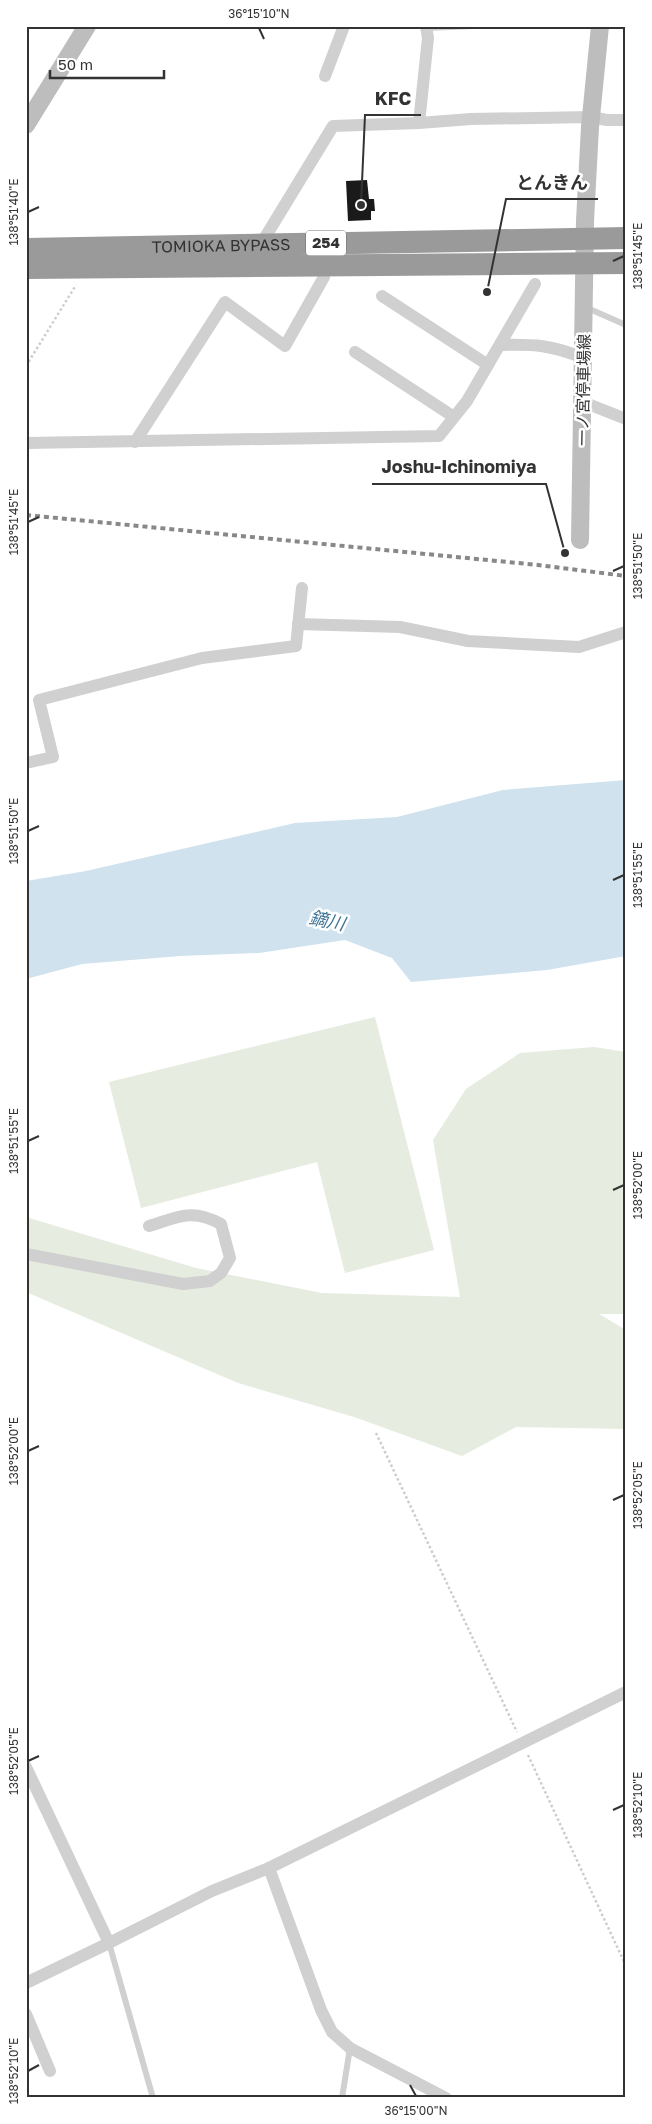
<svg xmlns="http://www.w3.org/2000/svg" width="652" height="2124" font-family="'Golos Text','Noto Sans JP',sans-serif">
  <rect width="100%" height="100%" fill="#fff"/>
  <g fill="#e6ecdf">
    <path d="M375 1017 434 1250 345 1273 317 1162 141 1208 109 1082Z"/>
    <path d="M594 1047 626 1052V1314H599L626 1330V1429L516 1427 462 1456 354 1417 238 1383 26 1292V1217L196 1268 322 1293 460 1297 433 1140 466 1089 520 1053Z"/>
  </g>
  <path fill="#cfe2ee" d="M626 780V956L547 970 411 982 392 958 345 940 259 953 180 956 82 964 26 979V881L86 871 295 823 397 817 503 790Z"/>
  <path fill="#1a1a1a" d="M367 180 369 199H374L375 211H371V220L348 221 346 181Z"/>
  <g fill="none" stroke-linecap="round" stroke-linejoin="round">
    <g stroke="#cdcdcd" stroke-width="2.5" stroke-dasharray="2.5 2.5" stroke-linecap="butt">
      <path d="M26 366 76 285"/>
      <path d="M376 1433 517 1732"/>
      <path d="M528 1755 626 1966"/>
    </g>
    <g stroke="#d0d0d0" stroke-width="6">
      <path d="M427 28 473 26"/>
      <path d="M585 307 626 325"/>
      <path d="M109 1943 153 2098"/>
      <path d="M342 2098 350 2048"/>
    </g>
    <g stroke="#d0d0d0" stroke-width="12">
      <path d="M426 26 428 38 419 123 471 119 591 117 607 120H626"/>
      <path d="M325 76 344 26"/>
      <path d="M261 244 333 126 419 123"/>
      <path d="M382 296 488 365"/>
      <path d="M500 345C534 344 552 345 583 358"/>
      <path d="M355 352 454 417"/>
      <path d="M583 402 626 419"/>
      <path d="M135 442 225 302 285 346 324 277"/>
      <path d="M26 443 439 436 467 401 535 284"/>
      <path d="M298 624 400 627 468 641 579 647 626 632"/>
      <path d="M26 763 53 757 39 700 202 658 296 646 302 588"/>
      <path d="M26 1254 183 1284 210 1281 221 1273 230 1258 221 1224C192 1208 178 1217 149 1226"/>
      <path d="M26 1767 109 1943 212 1891 269 1868 321 2010 332 2032 350 2048 446 2098"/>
      <path d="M269 1868 626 1692"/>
      <path d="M26 1983 109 1943"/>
      <path d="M26 2014 50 2071"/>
    </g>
    <g stroke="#bdbdbd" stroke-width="18">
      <path d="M26 125 87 26"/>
      <path d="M580 540 585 221 590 127 600 26"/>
    </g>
    <g stroke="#9a9a9a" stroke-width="22">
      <path id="s1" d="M26 249 626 238"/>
      <path d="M26 268 626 263"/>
    </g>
    <path stroke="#888" stroke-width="4" stroke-dasharray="5 4" stroke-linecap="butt" d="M26 515 538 565 626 576"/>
  </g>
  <path fill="none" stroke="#333" stroke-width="2" d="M259 28 264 39M28 212 39 207M613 261 624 256M28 522 39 517M613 571 624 566M28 831 39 826M613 880 624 875M28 1141 39 1136M613 1190 624 1185M28 1451 39 1446M613 1500 624 1495M28 1761 39 1756M613 1810 624 1805M28 2071 39 2065M410 2085 416 2096"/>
  <g text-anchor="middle" stroke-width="5" stroke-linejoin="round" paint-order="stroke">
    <rect fill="#fff" stroke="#707070" stroke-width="1" x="306" y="230.5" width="40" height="25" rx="4"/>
    <g font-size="15" font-weight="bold" fill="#333">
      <text x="326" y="248">254</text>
    </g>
    <g font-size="16" fill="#333" stroke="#fff">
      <text dy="6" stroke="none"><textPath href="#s1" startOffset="195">TOMIOKA BYPASS</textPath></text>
      <text transform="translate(583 390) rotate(-89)" y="6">一ノ宮停車場線</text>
    </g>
    <g font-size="18" font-style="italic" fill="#3f7597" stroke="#fff">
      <text transform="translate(327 921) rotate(12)" y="6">鏑川</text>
    </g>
  </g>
  <path fill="none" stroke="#333" stroke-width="2" d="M361 205L365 115H421M487 292L506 199H598M565 553L546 484H372"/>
  <g fill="#333" stroke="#fff" stroke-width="2">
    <circle cx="361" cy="205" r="5"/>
    <circle cx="487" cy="292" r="5"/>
    <circle cx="565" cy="553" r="5"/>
  </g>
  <g font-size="18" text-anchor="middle" font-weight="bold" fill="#333" stroke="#fff" stroke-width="5" stroke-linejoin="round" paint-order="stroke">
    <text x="393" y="105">KFC</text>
    <text x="552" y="189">とんきん</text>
    <text x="459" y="473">Joshu-Ichinomiya</text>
  </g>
  <rect width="652" height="2124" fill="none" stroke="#ffffff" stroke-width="55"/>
  <path d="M50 70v8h114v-8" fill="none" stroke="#333333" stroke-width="2.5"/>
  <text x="58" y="70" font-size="15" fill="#333333" stroke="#ffffff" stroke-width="4" paint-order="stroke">50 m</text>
  <rect x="28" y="28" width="596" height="2068" fill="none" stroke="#333" stroke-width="2"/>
  <g font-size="12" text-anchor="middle" fill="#333">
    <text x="259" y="18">36°15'10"N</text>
    <text transform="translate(14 212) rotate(-90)" y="4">138°51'40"E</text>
    <text transform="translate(638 256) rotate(-90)" y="4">138°51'45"E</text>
    <text transform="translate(14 522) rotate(-90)" y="4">138°51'45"E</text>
    <text transform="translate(638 566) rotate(-90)" y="4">138°51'50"E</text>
    <text transform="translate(14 831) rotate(-90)" y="4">138°51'50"E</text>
    <text transform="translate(638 875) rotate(-90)" y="4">138°51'55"E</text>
    <text transform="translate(14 1141) rotate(-90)" y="4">138°51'55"E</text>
    <text transform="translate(638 1185) rotate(-90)" y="4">138°52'00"E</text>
    <text transform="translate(14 1451) rotate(-90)" y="4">138°52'00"E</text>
    <text transform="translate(638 1495) rotate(-90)" y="4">138°52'05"E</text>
    <text transform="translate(14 1761) rotate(-90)" y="4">138°52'05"E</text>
    <text transform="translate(638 1805) rotate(-90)" y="4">138°52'10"E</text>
    <text transform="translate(14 2071) rotate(-90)" y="4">138°52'10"E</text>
    <text x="416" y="2115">36°15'00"N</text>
  </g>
</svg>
